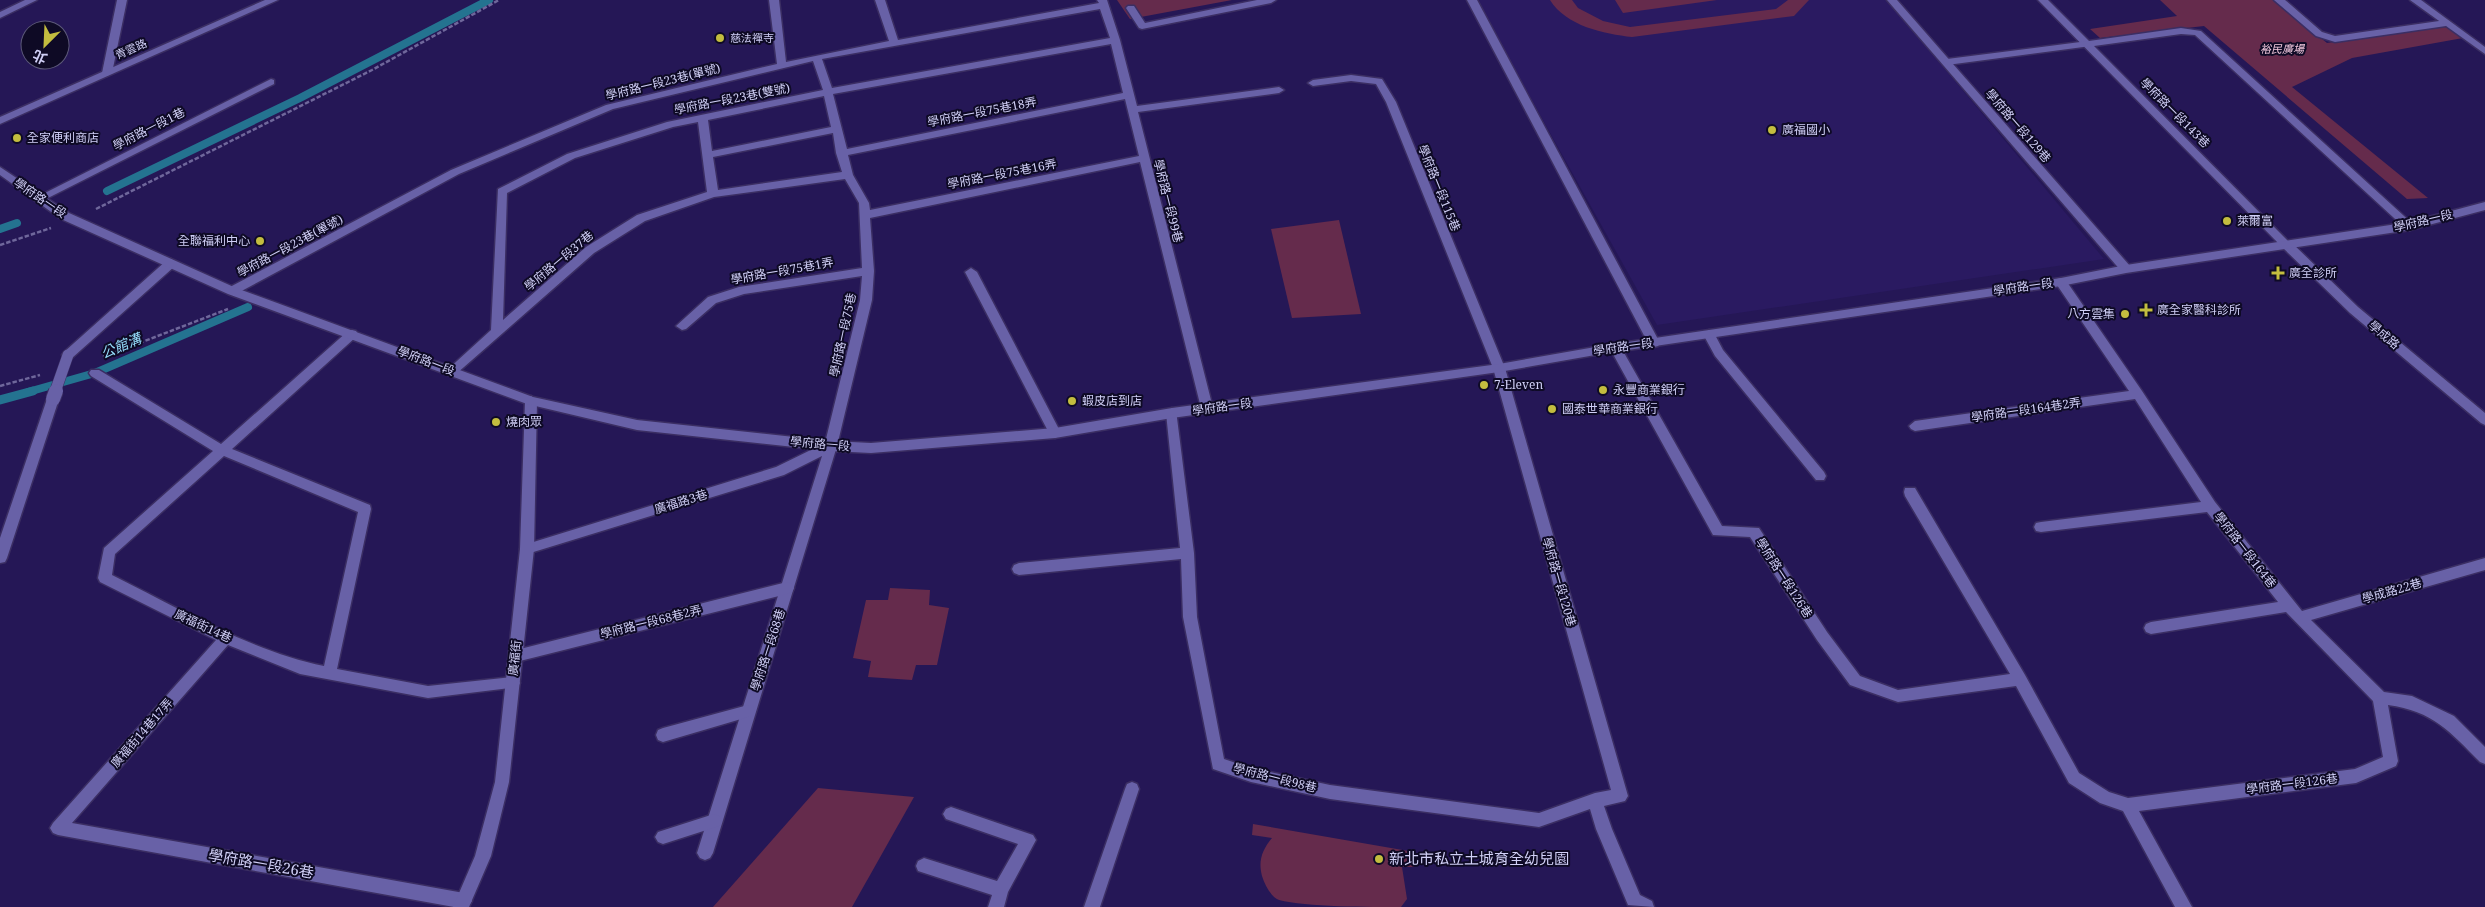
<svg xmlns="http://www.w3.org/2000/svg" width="2485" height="907" font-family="'Noto Serif','Noto Sans TC',serif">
  <rect width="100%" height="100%" fill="#251756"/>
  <path fill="#2a1a61" d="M1476 0H1887L2104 259 1657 325Z"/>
  <g fill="#652b4c">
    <path d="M1117 0H1232L1130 19Z"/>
    <path d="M1550 0H1572L1578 8 1603 21 1630 27 1776 9 1788 0H1809L1794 16 1632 37C1604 34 1566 26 1550 0Z"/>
    <path d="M1615 0H1717L1623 13Z"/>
    <path d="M2160 0H2273L2327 43 2444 24 2463 38 2352 58 2292 87 2428 198 2407 199 2204 26 2100 38 2090 29 2177 16Z"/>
    <path d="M1339 220 1361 314 1292 318 1271 229Z"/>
    <path d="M890 588 930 590 929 605 949 608 937 665H916L912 680 868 677 871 661 853 658 866 600H888Z"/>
    <path d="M818 788 914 797 852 907H713Z"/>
    <path d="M1253 824 1414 852V867H1402L1407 899 1401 907C1371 907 1305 907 1279 900 1270 896 1265 885 1262 876 1258 861 1262 850 1272 838L1252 835Z"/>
  </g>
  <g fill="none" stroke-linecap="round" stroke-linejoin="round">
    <g stroke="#247390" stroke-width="8">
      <path d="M107 191 300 98 489 0"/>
      <path d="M0 229 17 223"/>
      <path d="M28 392 95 373 248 307"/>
    </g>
    <path stroke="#247390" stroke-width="9" d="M0 400 33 391"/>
    <g stroke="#3b2e63" stroke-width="3">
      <g id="service">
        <path d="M769 0H779L786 62 889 41 875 0H885L898 40 1099 3 1097 0H1107L1120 40 1137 106 1279 87 1284 90 1279 93 1138 112 1213 408 1207 413 1201 408 1140 162 870 218 874 271 872 300 837 446 713 853 710 858 705 860 700 858 697 853 822 456 784 475 527 554 522 553 520 549 522 545 527 544 776 467 825 443 860 300 862 276 744 294 716 303 686 329 682 330 676 326 708 297 739 287 862 268 859 203 845 179 714 197 645 221 594 253 456 374H448L446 371 491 330 498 189 567 154 667 122 823 90 813 61 613 109 459 174 236 294 232 295 226 291 228 288 451 170 606 105 777 64ZM1100 9 1110 38 832 88 822 59ZM1111 44 1123 93 847 149 833 94ZM824 96 831 127 712 151 708 120ZM1125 99 1139 156 870 210 869 203 853 175 848 155ZM698 122 707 192 637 215 586 247 503 320 507 193 575 158 673 127ZM833 133 836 153 842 172 718 190 713 157Z"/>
        <path d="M1887 0H1897L2130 266 2132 269 2130 272H2122Z"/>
        <path d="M2038 0H2048L2089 41 2181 28 2201 31 2415 226 2410 230 2406 229 2195 35 2181 34 2094 46 2292 245 2287 249 2283 248Z"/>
        <path d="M2274 0H2285L2322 32 2335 36 2446 20 2451 23 2446 26 2335 42 2316 36Z"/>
        <path d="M1351 75 1382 79 1396 102 1505 368 1628 796 1625 801 1604 806 1612 829 1640 895 1652 901 1654 907 1628 905 1596 829 1590 809 1539 827 1330 799 1251 782 1213 769 1183 617 1181 559 1019 575 1014 573 1012 569 1014 565 1019 563 1180 548 1166 413 1172 408 1176 410 1194 553 1197 617 1224 759 1251 768 1330 785 1539 813 1595 793 1611 790 1493 368 1386 102 1376 84 1351 81 1313 86 1308 83 1313 80Z"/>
        <path d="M271 79 274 80V84L42 201 38 203 33 199Z"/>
        <path d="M171 259 177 263 175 266 72 358H64L62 355 64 352 167 260Z"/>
        <path d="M971 268 977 272 1061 433 1059 436 1055 438 1049 433 965 272Z"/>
        <path d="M2061 278 2065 279 2142 391 2215 502 2302 611 2485 558V570L2311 620 2384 692 2412 696 2454 716 2485 747V764L2480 762C2450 732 2433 711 2388 705L2398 761 2396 766 2356 783 2139 811 2192 907H2175L2123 811 2100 803 2069 783 2016 686 1898 702 1850 685 1817 640 1750 537 1713 535 1613 354 1619 350 1623 351 1722 526 1759 528 1827 632 1860 676 1898 690 2010 674 1905 496 1904 492 1905 488H1915L2025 675 2079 773 2109 792 2128 798 2355 769 2383 757 2373 701 2286 612 2151 634 2146 632 2144 628 2146 624 2151 622 2278 602 2207 512 2041 532 2036 531 2034 527 2036 523 2041 522 2201 502 2135 399 1915 431 1911 429 1909 426 1915 421 2129 391 2057 285 2055 282 2057 279Z"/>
        <path d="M352 330 356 331 358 334 356 337 232 449 370 505 371 509 337 669 428 686 513 677 518 679 520 683 518 687 428 698 300 674 228 645 72 823 464 893 470 895 472 901 468 907H454L58 835 53 833 50 828 53 823 216 640 100 582 98 578 104 548 213 451 91 376 89 373 91 370H99L221 444 348 331ZM224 456 358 512 324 666C255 653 176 607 112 575L115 554Z"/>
        <path d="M1709 330 1713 331 1723 350 1824 472 1826 476 1824 480H1816L1715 356 1703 334Z"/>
        <path d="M53 394 59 399 7 558 5 562 0 563V538L47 399Z"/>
      </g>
    </g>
    <g stroke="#3b2e63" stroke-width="3">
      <g id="pedestrian">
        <path d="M1257 0H1276L1271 3 1142 29 1139 28 1126 8 1128 6H1134L1145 23Z"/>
        <path d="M1467 0H1477L1660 343 1658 346 1654 347 1648 343Z"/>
        <path d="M787 582 792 584 794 588 792 592 787 594 516 662 511 660 509 656 511 652 516 650Z"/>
        <path d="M748 705 753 706 755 711 753 716 748 717 663 742 658 740 656 735 658 730 663 728Z"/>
        <path d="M714 814 719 816 722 821 719 826 663 844 658 842 655 837 658 832Z"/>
      </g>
    </g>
    <g stroke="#3b2e63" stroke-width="3">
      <g id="minor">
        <path d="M25 0H37L0 18V12Z"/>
        <path d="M117 0H127L112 73 107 76 102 73Z"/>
        <path d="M2088 41 2091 42V46L1947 65 1942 62 1947 59Z"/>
        <path d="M2287 241 2291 242 2358 307 2485 413V425L2481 423 2350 313 2283 248 2282 245 2283 242Z"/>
        <path d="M531 396 537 401 534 549 509 782 491 856 469 907H453L475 856 495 782 520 549 525 401Z"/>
        <path d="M1132 782 1137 784 1139 789 1100 907H1084L1125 789 1127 784Z"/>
        <path d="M951 807 1033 835 1036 840 1008 892 1004 907H988L992 895 918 871 916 866 918 861 924 858 997 881 1018 844 946 819 943 814 946 809Z"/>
      </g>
    </g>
    <g stroke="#3b2e63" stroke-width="3">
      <g id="tertiary">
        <path d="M265 0H278L0 124V117Z"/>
        <path d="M2410 0H2421L2485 47V54Z"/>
        <path d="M0 167 69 213 236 288 533 397 637 420 831 441 871 443 1055 428 1172 408 1499 364 1601 346 2061 278 2126 265 2410 222 2485 202V210L2410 230 2126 273 2061 286 1601 354 1499 372 1172 418 1055 438 871 453 831 451 637 430 527 404 228 294 61 219 0 175Z"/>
      </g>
    </g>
    <g stroke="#6f679b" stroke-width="2.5" stroke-dasharray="4.5 2" stroke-linecap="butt">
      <path d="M96 209 372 70 499 0"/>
      <path d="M0 245 51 228"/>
      <path d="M103 357 228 309"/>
      <path d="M0 386 40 375"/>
    </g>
    <use href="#service" fill="#6861a7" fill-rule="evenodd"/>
    <use href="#pedestrian" fill="#6861a7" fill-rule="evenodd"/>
    <use href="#minor" fill="#6861a7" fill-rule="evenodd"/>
    <use href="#tertiary" fill="#6861a7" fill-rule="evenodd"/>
    <g stroke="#3b2e63" stroke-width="12" stroke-linecap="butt">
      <path id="service-bridge-far1" d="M55 392 68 355"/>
    </g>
    <g stroke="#3b2e63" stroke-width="16" stroke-linecap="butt">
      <path id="service-bridge" d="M53 399 56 391"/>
    </g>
    <use href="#service-bridge-far1" stroke="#6861a7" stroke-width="11"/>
    <use href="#service-bridge" stroke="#6861a7" stroke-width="14"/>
  </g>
  <g fill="#c3bd3f" stroke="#0e0a25" stroke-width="2">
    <circle cx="720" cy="38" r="5"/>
    <circle cx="1772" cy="130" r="5"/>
    <circle cx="17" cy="138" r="5"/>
    <circle cx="2227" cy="221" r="5"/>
    <circle cx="260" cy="241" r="5"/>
    <path d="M2275.5 265.5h5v5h5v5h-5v5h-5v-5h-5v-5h5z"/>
    <path d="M2143.5 302.5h5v5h5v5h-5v5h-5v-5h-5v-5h5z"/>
    <circle cx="2125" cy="314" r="5"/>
    <circle cx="1484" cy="385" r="5"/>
    <circle cx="1603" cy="390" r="5"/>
    <circle cx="1072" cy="401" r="5"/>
    <circle cx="1552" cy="409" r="5"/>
    <circle cx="496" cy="422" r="5"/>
    <circle cx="1379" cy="859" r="5"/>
  </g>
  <g text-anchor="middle" stroke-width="4" stroke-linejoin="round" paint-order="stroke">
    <g font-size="11" fill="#d0cff6" stroke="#0e0a25" text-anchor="start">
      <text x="730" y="42">慈法禪寺</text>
    </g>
    <g font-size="11" fill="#d0cff6" stroke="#0e0a25">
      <text transform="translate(131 49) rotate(-24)" y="4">青雲路</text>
    </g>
    <g font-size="11" font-style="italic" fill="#f5cbe0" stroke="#0e0a25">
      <text x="2282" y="53">裕民廣場</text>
    </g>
    <g font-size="12" fill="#d0cff6" stroke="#0e0a25">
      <text transform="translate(663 82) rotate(-14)" y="4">學府路一段23巷(單號)</text>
      <text transform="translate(732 99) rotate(-11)" y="4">學府路一段23巷(雙號)</text>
      <text transform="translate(982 112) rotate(-11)" y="4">學府路一段75巷18弄</text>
      <text transform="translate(2175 113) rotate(45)" y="4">學府路一段143巷</text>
      <text transform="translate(2018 126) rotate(49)" y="4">學府路一段129巷</text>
      <text transform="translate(149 129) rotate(-27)" y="4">學府路一段1巷</text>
      <text transform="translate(1002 174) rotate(-11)" y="4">學府路一段75巷16弄</text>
      <text transform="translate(1439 188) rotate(68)" y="4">學府路一段115巷</text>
      <text transform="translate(40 198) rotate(34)" y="4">學府路一段</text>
      <text transform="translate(1168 201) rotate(76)" y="4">學府路一段99巷</text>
      <text transform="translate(2423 221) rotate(-13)" y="4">學府路一段</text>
      <text transform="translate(290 246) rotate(-28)" y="4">學府路一段23巷(單號)</text>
      <text transform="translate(559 261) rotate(-40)" y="4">學府路一段37巷</text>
      <text transform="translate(782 271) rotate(-10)" y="4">學府路一段75巷1弄</text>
      <text transform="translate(2023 287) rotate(-8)" y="4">學府路一段</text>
      <text transform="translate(843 335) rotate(-78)" y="4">學府路一段75巷</text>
      <text transform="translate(2384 335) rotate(40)" y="4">學成路</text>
      <text transform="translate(1623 347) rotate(-8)" y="4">學府路一段</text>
      <text transform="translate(426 361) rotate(21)" y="4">學府路一段</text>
      <text transform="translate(1222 407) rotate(-8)" y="4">學府路一段</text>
      <text transform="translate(2026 410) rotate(-8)" y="4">學府路一段164巷2弄</text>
      <text transform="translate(820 444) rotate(5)" y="4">學府路一段</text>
      <text transform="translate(681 502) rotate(-17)" y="4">廣福路3巷</text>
      <text transform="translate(2245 550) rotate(52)" y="4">學府路一段164巷</text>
      <text transform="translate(1784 578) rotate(57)" y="4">學府路一段126巷</text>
      <text transform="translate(1559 582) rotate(74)" y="4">學府路一段120巷</text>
      <text transform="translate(2392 591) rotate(-16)" y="4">學成路22巷</text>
      <text transform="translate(651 622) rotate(-14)" y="4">學府路一段68巷2弄</text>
      <text transform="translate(203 626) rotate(25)" y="4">廣福街14巷</text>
      <text transform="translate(768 650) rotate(-72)" y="4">學府路一段68巷</text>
      <text transform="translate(515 658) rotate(-84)" y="4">廣福街</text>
      <text transform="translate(142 733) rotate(-49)" y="4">廣福街14巷17弄</text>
      <text transform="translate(1275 778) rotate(14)" y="4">學府路一段98巷</text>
      <text transform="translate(2292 784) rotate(-7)" y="4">學府路一段126巷</text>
    </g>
    <g font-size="12" fill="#d0cff6" stroke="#0e0a25" text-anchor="start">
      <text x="1782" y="134">廣福國小</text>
      <text x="27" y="142">全家便利商店</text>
      <text x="2237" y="225">萊爾富</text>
      <text x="250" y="245" text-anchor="end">全聯福利中心</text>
      <text x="2289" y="277">廣全診所</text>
      <text x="2157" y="314">廣全家醫科診所</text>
      <text x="2115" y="318" text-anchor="end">八方雲集</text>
      <text x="1494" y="389">7-Eleven</text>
      <text x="1613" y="394">永豐商業銀行</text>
      <text x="1082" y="405">蝦皮店到店</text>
      <text x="1562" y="413">國泰世華商業銀行</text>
      <text x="506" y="426">燒肉眾</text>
    </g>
    <g font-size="14" font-style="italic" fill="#95ddfb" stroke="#0e0a25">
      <text transform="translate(121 346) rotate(-23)" y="5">公館溝</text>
    </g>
    <g font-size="15" fill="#d0cff6" stroke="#0e0a25" text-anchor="start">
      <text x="1389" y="864">新北市私立土城育全幼兒園</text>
    </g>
    <g font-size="15" fill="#d0cff6" stroke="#0e0a25">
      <text transform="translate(261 864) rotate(10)" y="5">學府路一段26巷</text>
    </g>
  </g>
  <g transform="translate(45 45) rotate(204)"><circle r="24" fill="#0e0a25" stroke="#5c5979"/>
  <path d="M0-4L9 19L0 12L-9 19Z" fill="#c3bd3f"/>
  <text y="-8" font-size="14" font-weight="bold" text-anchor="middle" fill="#d0cff6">北</text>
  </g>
</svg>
